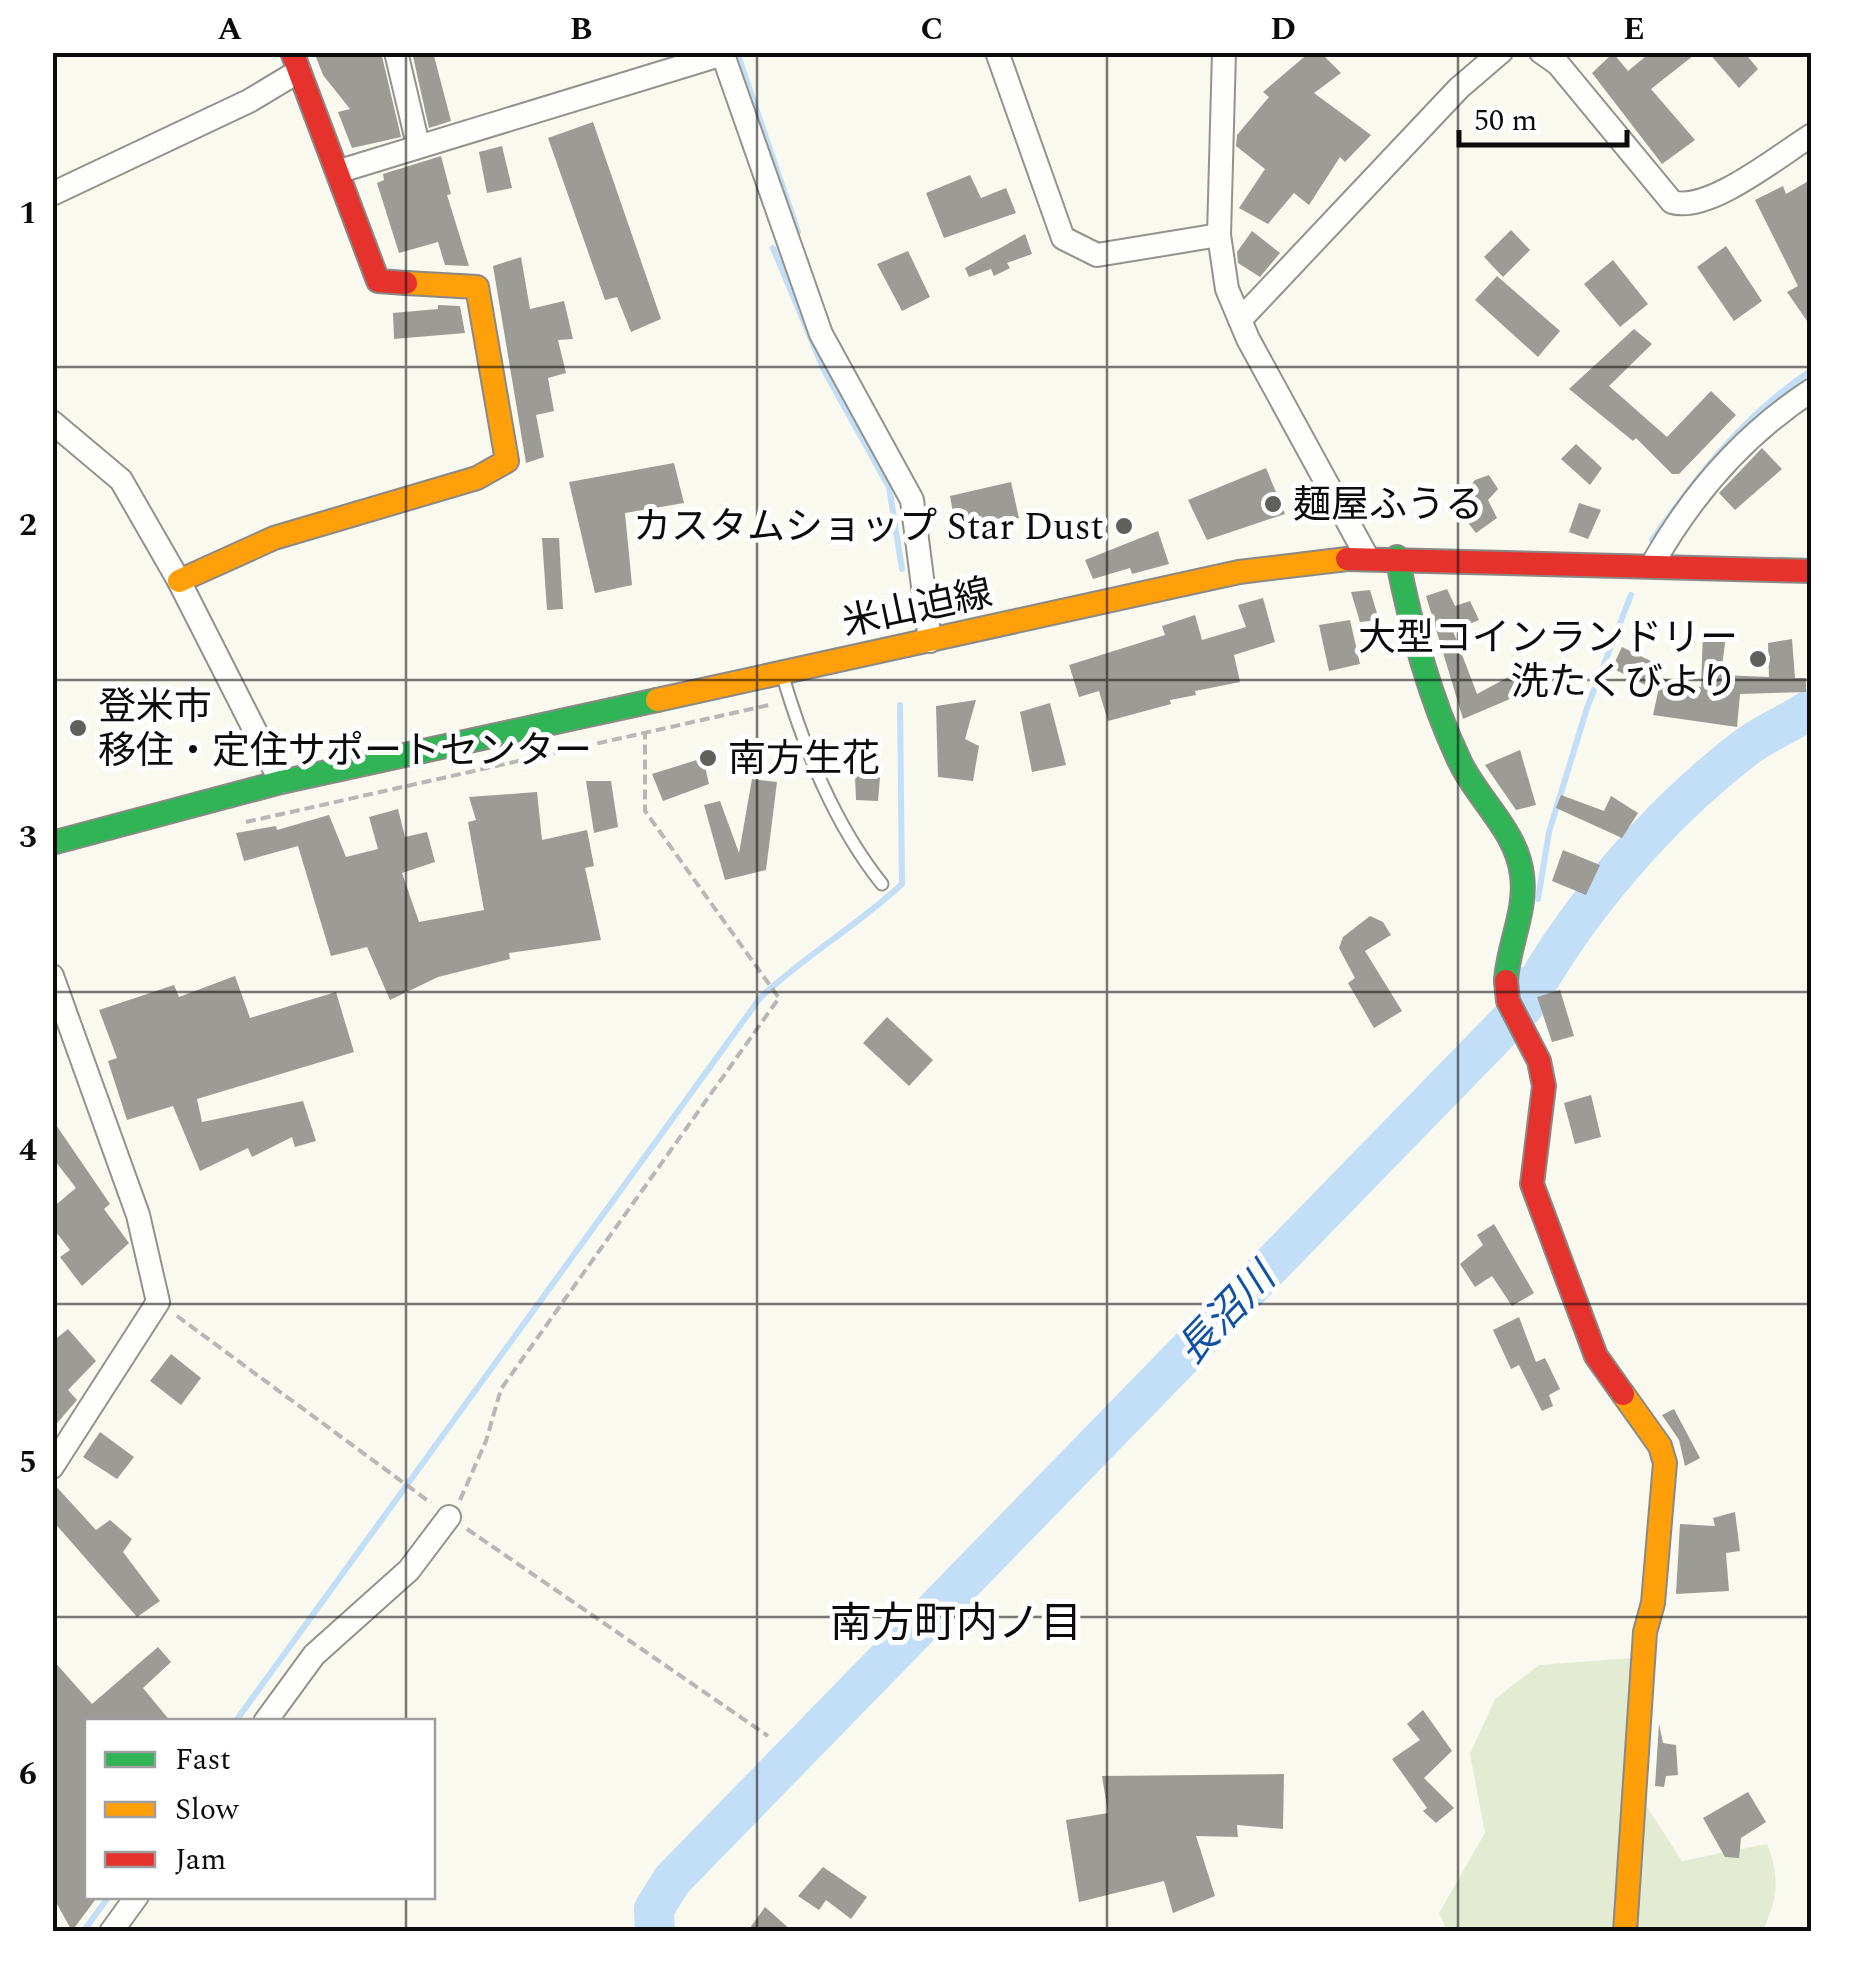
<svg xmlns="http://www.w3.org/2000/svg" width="1864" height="1984" font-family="Spectral,'Noto Sans JP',serif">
  <rect width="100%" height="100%" fill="#faf9ef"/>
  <path fill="#e3ecd2" d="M1632 1658 1625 1773 1682 1861 1767 1844C1781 1878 1777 1899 1763 1931H1447L1439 1913 1485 1833 1470 1754 1495 1699 1539 1665Z"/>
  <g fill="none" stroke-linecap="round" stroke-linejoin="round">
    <g stroke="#c3def7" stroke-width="6">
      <path d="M737 52 798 232"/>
      <path d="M773 248 824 370 889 487 902 569"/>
      <path d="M1652 540C1698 475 1745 414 1812 370"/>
      <path d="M1538 899 1549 832 1587 708 1631 595"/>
      <path d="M1523 970 1524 1003"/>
      <path d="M235 1722 760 998C804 956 857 926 902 884L900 705"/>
      <path d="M83 1932 109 1896"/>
    </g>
    <path stroke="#c3def7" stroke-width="40" d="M655 1932 654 1909 672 1880 1524 1006C1576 910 1658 815 1745 748 1766 732 1791 723 1812 708"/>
  </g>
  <g fill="#9c9b95">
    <path d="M314 52H381L401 137 352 148 338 112 350 109 323 75Z"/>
    <path d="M412 52H433L451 121 429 128Z"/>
    <path d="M1310 52H1320L1341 73 1314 93 1371 135 1345 162 1340 157 1309 205 1294 193 1268 224 1239 208 1265 169 1236 146 1237 135 1269 97 1263 92Z"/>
    <path d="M1651 52H1698L1651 89 1695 140 1662 164 1592 73 1613 53 1628 71Z"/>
    <path d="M1708 52H1744L1758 69 1739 88Z"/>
    <path d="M593 122 661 319 631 332 617 297 605 300 548 138Z"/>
    <path d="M502 146 512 188 487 193 479 152Z"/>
    <path d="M441 156 451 194 447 195 469 266 445 265 438 242 399 253 377 183 384 180 383 174Z"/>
    <path d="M970 175 981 198 1006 188 1016 213 944 238 926 193Z"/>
    <path d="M1812 179V328L1787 292 1798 286 1755 200 1783 186 1786 194Z"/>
    <path d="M1511 230 1530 250 1503 277 1484 257Z"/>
    <path d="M1252 231 1280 253 1260 277 1238 263 1237 252Z"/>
    <path d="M1025 234 1032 254 1007 263 1010 268 994 276 991 269 969 277 965 268Z"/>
    <path d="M1726 246 1762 301 1734 321 1697 267Z"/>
    <path d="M908 251 930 297 902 311 877 264Z"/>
    <path d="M521 257 530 309 564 301 573 339 558 340 566 373 548 378 554 411 536 415 544 457 526 463 493 266Z"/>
    <path d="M1613 260 1648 304 1620 327 1584 284Z"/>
    <path d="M1497 276 1560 331 1538 357 1475 300Z"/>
    <path d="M438 305 460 306 465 333 394 339 393 313 438 309Z"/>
    <path d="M1634 329 1652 344 1609 386 1667 437 1711 391 1736 415 1679 474H1672L1636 438 1633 441 1569 389Z"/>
    <path d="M1576 444 1602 468 1590 485 1561 459Z"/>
    <path d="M1762 448 1782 469 1735 510 1719 493Z"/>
    <path d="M674 463 684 503 625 513 632 585 595 593 569 482Z"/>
    <path d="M1266 468 1285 514 1207 540 1188 500Z"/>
    <path d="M1489 475 1498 489 1488 500 1497 518 1476 533 1454 505 1475 480Z"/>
    <path d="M1011 482 1019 518 957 534 950 496Z"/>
    <path d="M1579 503 1601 510 1588 539 1569 532Z"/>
    <path d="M1158 531 1169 564 1132 574 1130 568 1093 579 1085 560Z"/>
    <path d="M542 538H559L563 609 547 610Z"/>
    <path d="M1447 589 1455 606 1470 601 1479 620 1453 631 1477 694 1514 674 1524 693 1463 719 1426 596Z"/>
    <path d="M1370 590 1379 620 1360 622 1351 592Z"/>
    <path d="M1263 598 1275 642 1234 655 1240 682 1195 691 1196 695 1170 700 1171 704 1108 721 1099 691 1079 697 1069 665 1165 635 1162 626 1195 615 1202 640 1246 627 1238 605Z"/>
    <path d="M1350 620 1360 664 1329 671 1319 625Z"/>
    <path d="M1703 632 1726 635 1721 675 1769 677 1768 643 1792 639 1795 678H1806V692L1740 694 1737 727 1653 715 1661 678 1701 687Z"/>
    <path d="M1622 647 1659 665 1649 687 1612 668Z"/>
    <path d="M976 700 965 739 979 746 973 781 938 777 936 706Z"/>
    <path d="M1050 703 1066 765 1032 772 1020 712Z"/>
    <path d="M1520 750 1536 805 1516 810 1485 765Z"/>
    <path d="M703 758 709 784 663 801 652 774Z"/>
    <path d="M855 776 880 777 878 801 856 800Z"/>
    <path d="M752 779 777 782 766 870 725 880 704 805 720 801 739 853Z"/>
    <path d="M586 781H611L618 827 594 833Z"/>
    <path d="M537 792 542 840 587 830 594 866 585 868 601 940 509 953 510 959 438 977 390 1000 367 947 331 956 298 846 244 861 236 833 276 826 277 830 329 815 346 857 378 849 369 817 398 809 405 837 427 832 435 862 402 873 419 922 484 910 468 822 476 820 469 797Z"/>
    <path d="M1561 795 1604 811 1611 796 1638 813 1622 838 1556 808Z"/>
    <path d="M1563 850 1600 865 1586 895 1552 881Z"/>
    <path d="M1370 916 1383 922 1391 935 1365 951 1402 1011 1374 1028 1348 983 1355 978 1339 948 1343 937Z"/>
    <path d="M235 976 250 1018 336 992 354 1052 197 1099 202 1122 303 1101 316 1141 295 1147 292 1137 252 1157 248 1148 200 1171 173 1106 127 1120 108 1061 117 1058 99 1010 174 985 179 997Z"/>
    <path d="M1560 990 1574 1036 1552 1042 1537 997Z"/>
    <path d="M887 1017 933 1060 909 1086 863 1043Z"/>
    <path d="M1591 1095 1601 1137 1575 1144 1564 1103Z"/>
    <path d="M52 1119 110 1204 104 1209 129 1243 82 1286 60 1257 70 1250 52 1227V1208L76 1188 52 1157Z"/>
    <path d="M1494 1224 1534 1293 1512 1306 1492 1276 1475 1287 1460 1264 1483 1245 1477 1235Z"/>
    <path d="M1519 1317 1536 1362 1545 1358 1560 1389 1549 1395 1553 1406 1542 1411 1519 1365 1511 1369 1493 1330Z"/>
    <path d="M68 1329 96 1361 68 1390 77 1400 52 1429V1342Z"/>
    <path d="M171 1354 201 1378 181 1405 150 1381Z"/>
    <path d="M1674 1409 1700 1458 1685 1466 1679 1440 1662 1415Z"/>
    <path d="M100 1432 134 1457 117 1479 83 1457Z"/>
    <path d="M52 1482 96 1530 110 1520 132 1539 123 1552 160 1601 137 1617 52 1520Z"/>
    <path d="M1735 1512 1740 1551 1726 1553 1729 1591 1676 1594 1680 1524 1715 1526 1713 1518Z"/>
    <path d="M158 1647 171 1662 143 1688 171 1722H88V1896H98L72 1931 52 1895V1659L92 1704Z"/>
    <path d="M1423 1710 1452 1751 1424 1778 1454 1808 1436 1823 1423 1811 1427 1808 1392 1759 1420 1740 1407 1724Z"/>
    <path d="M1659 1724 1663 1743 1676 1745 1678 1775 1666 1776 1664 1787 1655 1786Z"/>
    <path d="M1284 1774 1283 1829 1237 1825 1238 1837 1196 1836 1215 1896 1173 1913 1164 1881 1079 1902 1066 1820 1108 1813 1102 1776Z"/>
    <path d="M1748 1792 1766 1822 1741 1838 1739 1858 1725 1857 1703 1818Z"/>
    <path d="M823 1867 867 1897 851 1919 826 1900 819 1910 798 1896Z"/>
    <path d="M765 1907 793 1932H747Z"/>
  </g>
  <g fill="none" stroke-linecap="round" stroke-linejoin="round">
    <g stroke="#93938e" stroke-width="15">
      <path id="lane" d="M783 677C805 750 834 824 882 884"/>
    </g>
    <g stroke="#93938e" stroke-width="26">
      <g id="street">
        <path d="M396 52 418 145"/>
        <path d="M722 52 821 334 912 500 930 641"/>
        <path d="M997 52 1063 238 1097 255 1219 235"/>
        <path d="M1224 52 1219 235 1227 289 1248 339 1367 557"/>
        <path d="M1541 52 1558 64 1672 202C1709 213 1778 156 1812 135"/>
        <path d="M340 171 723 54"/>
        <path d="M52 194 249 101 299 71"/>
        <path d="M1240 320 1459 88 1501 52"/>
        <path d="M52 422 121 480 179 581 281 782"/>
        <path d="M1652 565C1692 494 1743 435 1812 390"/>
        <path d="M52 976 138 1215 158 1302 52 1467"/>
        <path d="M265 1722 314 1655 409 1570 449 1517"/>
        <path d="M111 1932 137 1896"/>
      </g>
    </g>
    <g stroke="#8a8985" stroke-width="26">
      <g id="fast">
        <path d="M1397 557C1411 627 1429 697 1460 762 1478 800 1517 831 1522 875 1527 911 1508 945 1506 981"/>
        <path d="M52 843 281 782 657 700"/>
      </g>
    </g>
    <g stroke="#8a8985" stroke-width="26">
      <g id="slow">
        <path d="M179 581 274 538 477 478 507 461 477 287 406 283"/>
        <path d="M657 700 1239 572 1347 559"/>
        <path d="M1623 1394 1660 1446 1665 1463 1653 1603 1645 1632 1625 1932"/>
      </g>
    </g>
    <g stroke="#8a8985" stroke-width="26">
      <g id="jam">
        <path d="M292 52 378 281 406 283"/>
        <path d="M1347 559 1812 571"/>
        <path d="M1506 981 1508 1001 1539 1061 1544 1086 1532 1184 1596 1356 1623 1394"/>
      </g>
    </g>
    <g stroke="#b7b7b5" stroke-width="4" stroke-dasharray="10 5" stroke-linecap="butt">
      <path d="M246 822 769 705"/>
      <path d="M177 1316 431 1503"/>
      <path d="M460 1500 486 1441 501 1389 779 998 645 811V734"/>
      <path d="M467 1529 768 1736"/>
    </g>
    <use href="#lane" stroke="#fefefd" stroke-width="11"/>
    <use href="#street" stroke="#fefefd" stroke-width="22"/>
    <use href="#fast" stroke="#30b455" stroke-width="22"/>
    <use href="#slow" stroke="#ff9f0a" stroke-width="22"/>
    <use href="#jam" stroke="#e5322d" stroke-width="22"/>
  </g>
  <path fill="none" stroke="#0c0c0c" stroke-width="2.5" stroke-opacity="0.55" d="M406 52V1722M757 52V1932M1107 52V1932M1458 52V1932M52 367H1812M52 680H1812M52 992H1812M52 1304H1812M52 1617H1812M406 1896V1932"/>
  <g fill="#5f5f5b" stroke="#fff" stroke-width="4">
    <circle cx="1273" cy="504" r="10"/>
    <circle cx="1124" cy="526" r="10"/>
    <circle cx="1758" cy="659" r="10"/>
    <circle cx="78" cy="728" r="10"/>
    <circle cx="708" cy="758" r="10"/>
  </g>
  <g text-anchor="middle" stroke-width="10" stroke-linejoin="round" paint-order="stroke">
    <g font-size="38" fill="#0c0c0c" stroke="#fff" text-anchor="start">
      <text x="1293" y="517">麺屋ふうる</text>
      <text x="1104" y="539" text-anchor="end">カスタムショップ Star Dust</text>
      <text x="1738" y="650" text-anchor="end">大型コインランドリー<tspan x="1738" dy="44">洗たくびより</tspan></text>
      <text x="98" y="719">登米市<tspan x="98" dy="44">移住・定住サポートセンター</tspan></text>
      <text x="728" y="771">南方生花</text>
    </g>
    <g font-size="38" fill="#0c0c0c" stroke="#fff">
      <text transform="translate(917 607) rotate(-12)" y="13">米山迫線</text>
    </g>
    <g font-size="40" font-style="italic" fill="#0e51a5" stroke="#fff">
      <text transform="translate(1225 1313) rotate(-46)" y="14">長沼川</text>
    </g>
    <g font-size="42" fill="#0c0c0c" stroke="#fff">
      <text x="956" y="1637">南方町内ノ目</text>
    </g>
  </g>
  <rect width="1864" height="1984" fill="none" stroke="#ffffff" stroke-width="110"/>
  <rect x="85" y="1719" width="350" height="180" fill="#ffffff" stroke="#9e9e9e" stroke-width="2.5"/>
  <rect x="105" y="1752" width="50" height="15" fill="#30b455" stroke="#9e9e9e" stroke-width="2.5"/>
  <text x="175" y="1769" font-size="30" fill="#0c0c0c">Fast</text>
  <rect x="105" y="1802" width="50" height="15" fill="#ff9f0a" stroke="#9e9e9e" stroke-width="2.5"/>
  <text x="175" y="1819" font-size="30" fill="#0c0c0c">Slow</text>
  <rect x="105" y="1852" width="50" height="15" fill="#e5322d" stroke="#9e9e9e" stroke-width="2.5"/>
  <text x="175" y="1869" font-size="30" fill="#0c0c0c">Jam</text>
  <path d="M1459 130v15h168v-15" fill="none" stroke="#0c0c0c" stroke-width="5"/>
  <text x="1474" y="130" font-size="30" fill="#0c0c0c" stroke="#ffffff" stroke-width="8" paint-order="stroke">50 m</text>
  <rect x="55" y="55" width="1754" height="1874" fill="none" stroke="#0c0c0c" stroke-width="4"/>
  <g font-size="32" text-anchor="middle" font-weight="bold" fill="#0c0c0c">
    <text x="230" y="39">A</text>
    <text x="581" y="39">B</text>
    <text x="932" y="39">C</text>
    <text x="1283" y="39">D</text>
    <text x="1634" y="39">E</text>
    <text x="28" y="223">1</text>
    <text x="28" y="535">2</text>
    <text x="28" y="847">3</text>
    <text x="28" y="1160">4</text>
    <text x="28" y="1472">5</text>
    <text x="28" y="1784">6</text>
  </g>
</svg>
